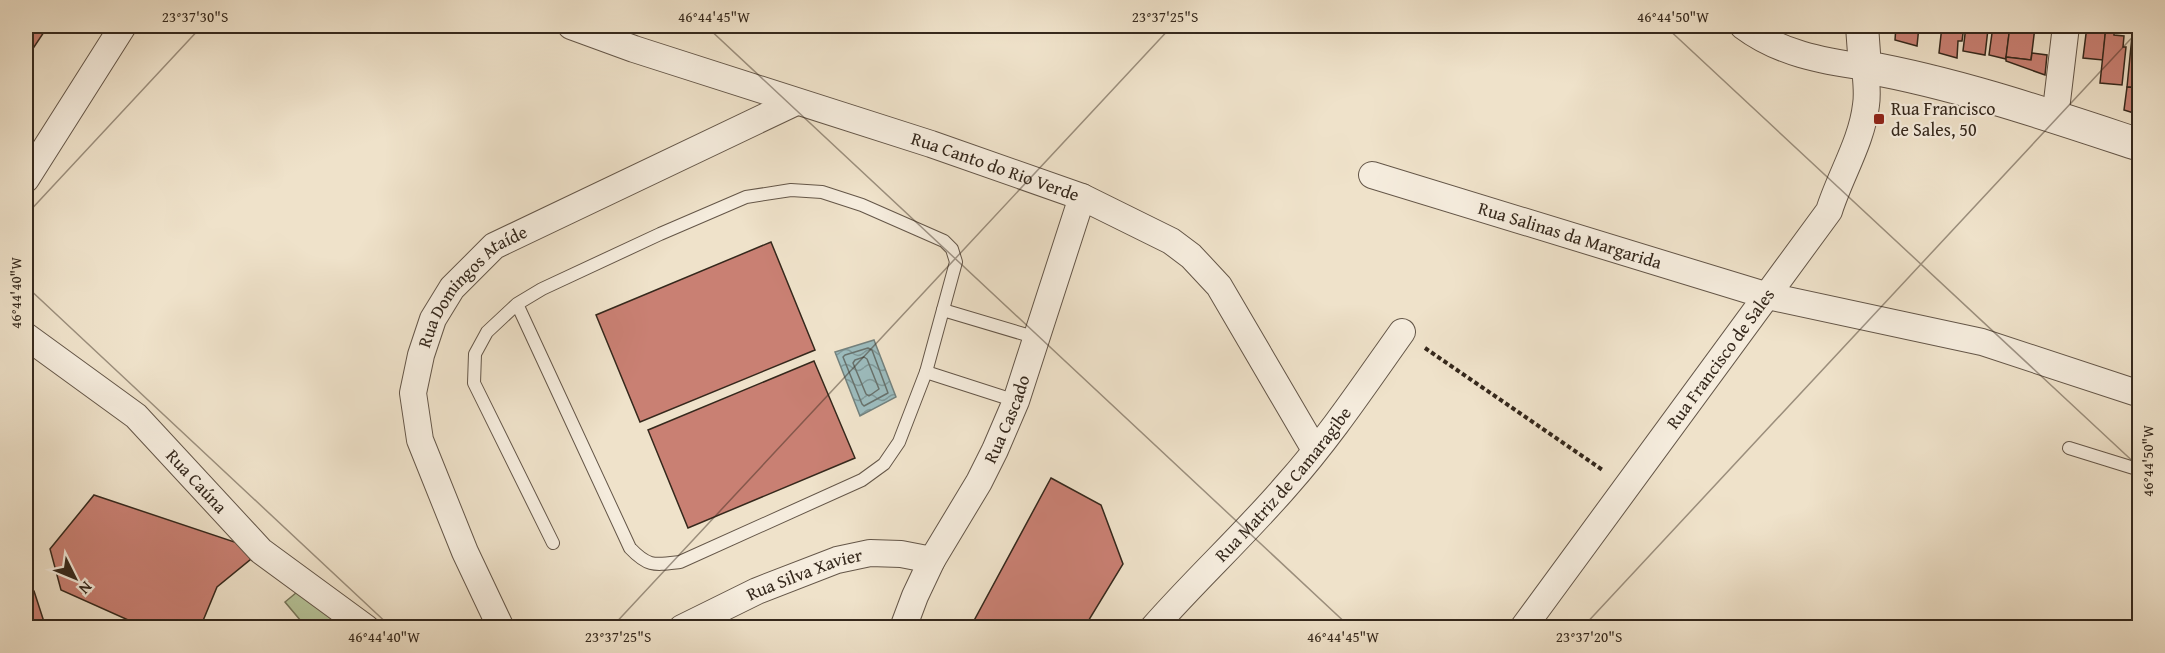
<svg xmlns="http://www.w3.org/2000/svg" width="2165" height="653" font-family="'Gentium Book Plus',serif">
  <defs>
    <pattern id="water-waves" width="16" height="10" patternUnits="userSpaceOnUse" patternTransform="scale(1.5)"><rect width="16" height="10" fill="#9cbcbe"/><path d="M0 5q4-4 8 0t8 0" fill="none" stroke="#80999a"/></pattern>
  </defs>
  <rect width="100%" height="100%" fill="#efe2ca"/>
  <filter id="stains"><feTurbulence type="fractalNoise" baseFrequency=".00333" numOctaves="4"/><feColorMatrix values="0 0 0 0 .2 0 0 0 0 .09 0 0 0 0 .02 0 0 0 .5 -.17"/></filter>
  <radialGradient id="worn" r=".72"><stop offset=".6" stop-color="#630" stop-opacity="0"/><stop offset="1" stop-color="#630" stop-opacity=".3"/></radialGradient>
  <path fill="#b6c499" stroke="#76765a" stroke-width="1.5" d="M314 578 355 627H306L285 602Z"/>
  <path fill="url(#water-waves)" stroke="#73817d" stroke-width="1.5" d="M874 340 896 397 860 416 835 352Z"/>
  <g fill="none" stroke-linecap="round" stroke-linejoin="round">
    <g stroke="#68726d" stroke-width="1.5">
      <path d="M868 348 872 350 888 393 864 406 862 404 843 357 845 355Z"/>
      <path d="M864 357 867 359 879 389 869 396 866 394 853 363 855 360Z"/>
    </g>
  </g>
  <g fill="#c98073" stroke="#35281c" stroke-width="1.5">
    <path d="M26 26H48L26 59Z"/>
    <path d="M1896 26H1919L1917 46 1895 40Z"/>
    <path d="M1919 26H1942L1941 32 1919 27Z"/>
    <path d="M1942 26H1964L1962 41H1958L1957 58 1939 53Z"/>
    <path d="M1966 26H1986L1985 28 1988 29 1985 55 1963 51Z"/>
    <path d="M1993 26H2010L2006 59 1989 55Z"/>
    <path d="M2010 26 2035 27 2031 60 2006 57Z"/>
    <path d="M2087 26H2106L2103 60 2083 58Z"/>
    <path d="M2106 26H2128V32L2114 31V35L2124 36 2123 47H2126L2122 85 2100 83Z"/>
    <path d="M2133 26H2140V88L2127 87Z"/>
    <path d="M2032 53 2047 55 2045 75 2006 61V57L2031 60Z"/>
    <path d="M2127 87 2140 88V115L2124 110Z"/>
    <path d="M771 242 815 350 640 422 596 315Z"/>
    <path d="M814 361 855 458 688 528 648 430Z"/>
    <path d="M1051 478 1101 505 1123 564 1084 628H970Z"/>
    <path d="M94 495 261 551 217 587 200 628H146L61 590 50 549Z"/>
    <path d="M26 586 34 591 46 628H26Z"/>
  </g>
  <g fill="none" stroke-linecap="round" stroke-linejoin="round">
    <g stroke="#645648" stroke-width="14">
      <g id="service">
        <path d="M517 304 630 548C648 567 654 565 680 562L862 480 884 464 899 442 926 372 956 262 952 249 944 241 862 205 822 192 791 190 746 197 660 234 542 289 517 304 487 332 475 354 474 383 553 543"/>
        <path d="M943 310 1037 338"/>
        <path d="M926 372 1016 401"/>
        <path d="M2069 448 2140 470"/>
      </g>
    </g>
    <g stroke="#645648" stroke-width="28">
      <g id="minor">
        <path id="s1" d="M571 26 634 49 931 144 1082 197 1171 241 1191 256 1219 286 1315 450"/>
        <path d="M2055 118 2066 26"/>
        <path id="s2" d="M1372 175 1768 296 1982 342 2140 394"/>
        <path d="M26 179 123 26"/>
        <path id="s3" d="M26 336 136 416 261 551 366 628"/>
        <path id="s4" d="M501 628 465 552 420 440 413 393 421 355 433 319 452 288 494 246 796 102"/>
        <path id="s5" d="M682 628 757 591 837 560 870 553 901 554 932 560"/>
        <path id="s6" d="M903 628 915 596 932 560 979 482 995 450 1016 401 1082 197"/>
        <path id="s7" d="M1153 628C1196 579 1244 535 1287 485 1329 438 1365 384 1402 332"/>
        <path id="s8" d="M1523 628 1829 211C1840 176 1862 141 1866 105 1868 93 1866 79 1865 67 1822 61 1779 53 1743 26"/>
      </g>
    </g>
    <g stroke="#645648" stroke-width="34">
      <path id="tertiary" d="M1862 26 1865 67C1959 84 2049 115 2140 145"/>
    </g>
    <path stroke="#35281c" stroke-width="4" stroke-dasharray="4.5 3" stroke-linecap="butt" d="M1425 348 1604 471"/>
    <use href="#service" stroke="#f5ecdd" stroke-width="12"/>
    <use href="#minor" stroke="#f5ecdd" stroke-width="26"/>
    <use href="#tertiary" stroke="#f5ecdd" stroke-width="32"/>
  </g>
  <path fill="none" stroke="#35281c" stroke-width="1.5" stroke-opacity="0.45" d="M706 26 1351 628M1665 26 2140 468M26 215 202 26M26 286 392 628M611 628 1172 26M1582 628 2140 29"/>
  <rect fill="#8f2418" stroke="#f5ecdd" stroke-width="2" x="1873" y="113" width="12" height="12" rx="3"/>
  <g text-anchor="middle" stroke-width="4.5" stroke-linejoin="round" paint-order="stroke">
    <g font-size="18" fill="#35281c" stroke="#f5ecdd" text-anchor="start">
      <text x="1891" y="115">Rua Francisco<tspan x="1891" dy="21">de Sales, 50</tspan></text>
    </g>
    <g font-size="18" fill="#35281c" stroke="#f5ecdd">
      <text dy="6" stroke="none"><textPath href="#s1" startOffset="447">Rua Canto do Rio Verde</textPath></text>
      <text dy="6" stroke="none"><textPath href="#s2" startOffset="207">Rua Salinas da Margarida</textPath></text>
      <text dy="6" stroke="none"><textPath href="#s4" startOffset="380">Rua Domingos Ataíde</textPath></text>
      <text dy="6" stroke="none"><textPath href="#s8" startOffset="334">Rua Francisco de Sales</textPath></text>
      <text dy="6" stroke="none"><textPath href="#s6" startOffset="234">Rua Cascado</textPath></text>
      <text dy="6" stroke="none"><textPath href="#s3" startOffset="225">Rua Caúna</textPath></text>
      <text dy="6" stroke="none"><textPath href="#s7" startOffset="194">Rua Matriz de Camaragibe</textPath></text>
      <text dy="6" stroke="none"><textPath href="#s5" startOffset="134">Rua Silva Xavier</textPath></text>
    </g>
  </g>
  <rect width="2165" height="653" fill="none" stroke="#efe2ca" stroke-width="66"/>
  <g transform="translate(75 578) rotate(133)" stroke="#f5ecdd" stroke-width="4.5" paint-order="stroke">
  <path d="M0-4.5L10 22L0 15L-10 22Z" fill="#35281c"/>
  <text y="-9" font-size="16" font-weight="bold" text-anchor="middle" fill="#35281c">N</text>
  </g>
  <rect x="33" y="33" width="2099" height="587" fill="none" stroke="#35281c" stroke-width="2"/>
  <g font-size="15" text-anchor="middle" fill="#35281c">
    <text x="195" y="22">23°37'30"S</text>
    <text x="714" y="22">46°44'45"W</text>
    <text x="1165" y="22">23°37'25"S</text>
    <text x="1673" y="22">46°44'50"W</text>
    <text transform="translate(16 293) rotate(-90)" y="5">46°44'40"W</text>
    <text transform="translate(2148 461) rotate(-90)" y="5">46°44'50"W</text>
    <text x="384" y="642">46°44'40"W</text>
    <text x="618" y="642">23°37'25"S</text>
    <text x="1343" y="642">46°44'45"W</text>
    <text x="1589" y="642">23°37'20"S</text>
  </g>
  <rect width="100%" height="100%" filter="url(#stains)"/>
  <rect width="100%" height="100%" fill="url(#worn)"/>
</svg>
